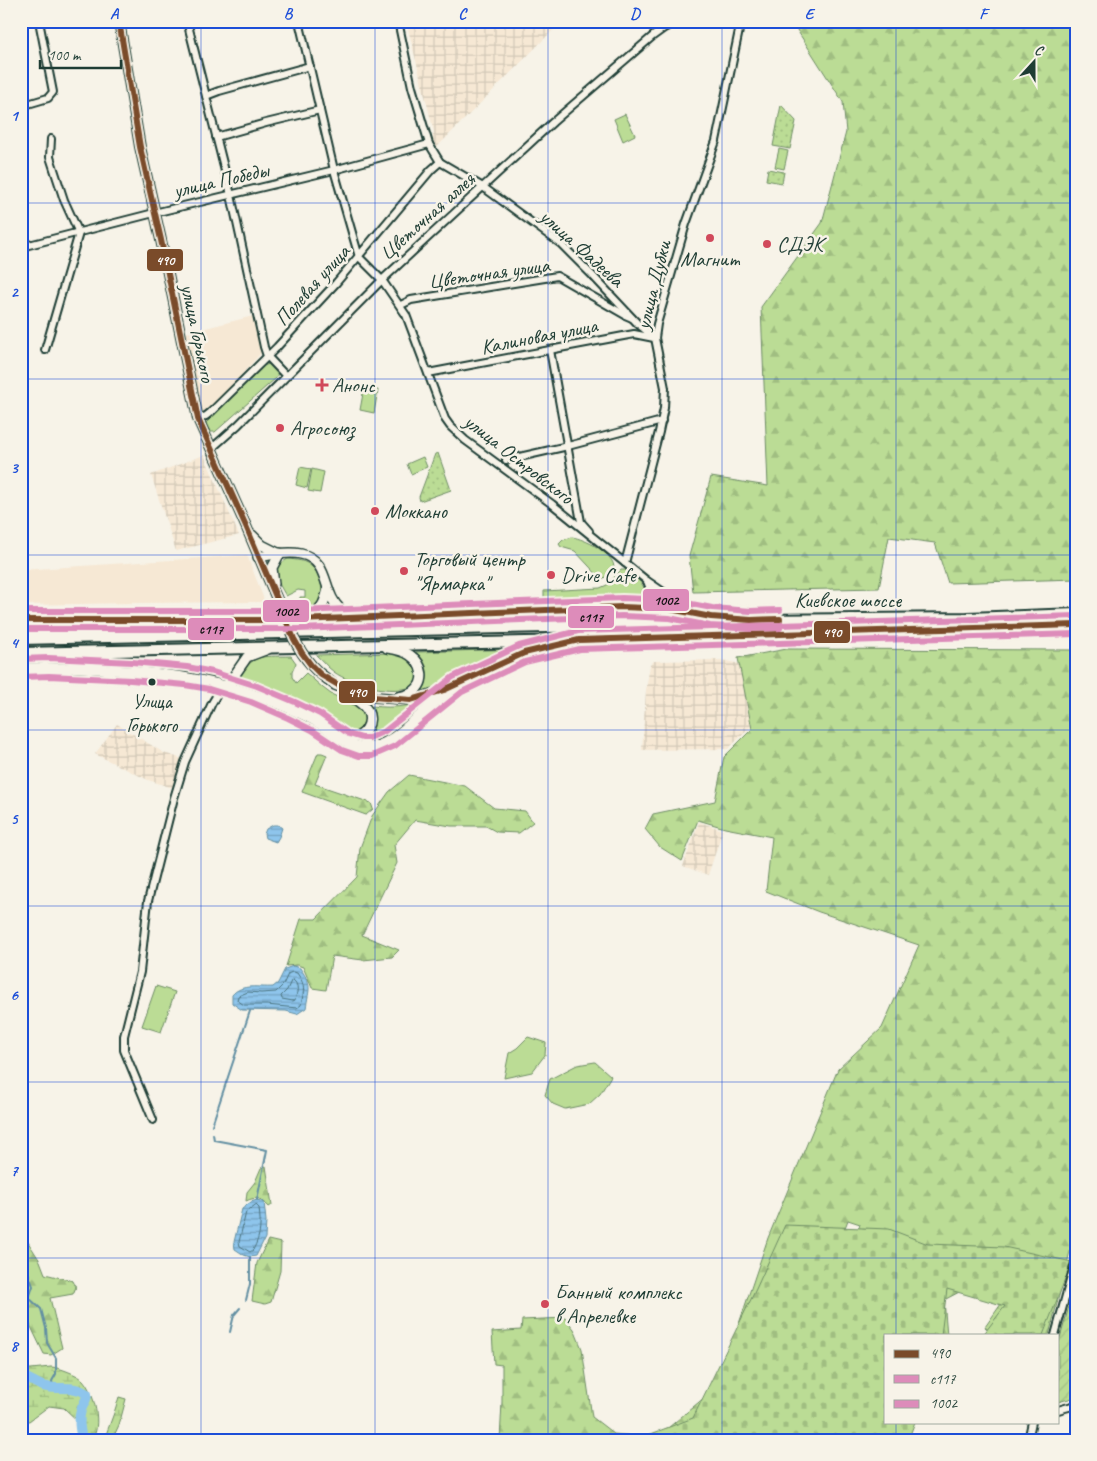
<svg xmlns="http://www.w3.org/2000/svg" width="1097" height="1461" font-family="Caveat,sans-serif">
  <defs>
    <pattern id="industrial-grid" width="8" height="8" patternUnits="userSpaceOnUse" patternTransform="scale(1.25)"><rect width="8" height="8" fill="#f6e8d4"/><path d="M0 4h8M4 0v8" fill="none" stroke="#d2c8b7"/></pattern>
    <pattern id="forest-firs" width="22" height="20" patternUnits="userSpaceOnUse" patternTransform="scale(1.25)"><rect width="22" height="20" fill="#bbdc95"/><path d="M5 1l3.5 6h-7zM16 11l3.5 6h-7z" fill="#a0be81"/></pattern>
    <pattern id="wetland-marsh" width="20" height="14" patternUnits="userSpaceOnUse" patternTransform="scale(1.25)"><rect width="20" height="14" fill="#bbdc95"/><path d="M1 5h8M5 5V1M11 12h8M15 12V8" fill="none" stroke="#a0be81"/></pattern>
    <pattern id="cemetery-stones" width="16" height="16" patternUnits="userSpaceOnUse" patternTransform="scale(1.25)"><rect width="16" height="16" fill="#bbdc95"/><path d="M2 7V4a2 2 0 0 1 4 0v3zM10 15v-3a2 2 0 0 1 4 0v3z" fill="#a0be81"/></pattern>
    <pattern id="park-dots" width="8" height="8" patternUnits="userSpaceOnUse" patternTransform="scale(1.25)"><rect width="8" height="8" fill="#bbdc95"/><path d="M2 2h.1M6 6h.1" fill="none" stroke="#a0be81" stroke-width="1.8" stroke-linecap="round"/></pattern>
    <pattern id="garden-furrows" width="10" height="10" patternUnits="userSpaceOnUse" patternTransform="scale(1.25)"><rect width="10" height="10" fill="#bbdc95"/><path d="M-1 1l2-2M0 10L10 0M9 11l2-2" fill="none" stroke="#a0be81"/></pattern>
    <pattern id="water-rules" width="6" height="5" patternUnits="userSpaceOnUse" patternTransform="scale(1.25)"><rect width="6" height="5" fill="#8ec5ec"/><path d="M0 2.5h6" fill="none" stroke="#73a1c0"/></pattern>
  </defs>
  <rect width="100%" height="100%" fill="#f7f3e8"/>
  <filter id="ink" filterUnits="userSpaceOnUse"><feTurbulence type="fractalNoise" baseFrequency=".02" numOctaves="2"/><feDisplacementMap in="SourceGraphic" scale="10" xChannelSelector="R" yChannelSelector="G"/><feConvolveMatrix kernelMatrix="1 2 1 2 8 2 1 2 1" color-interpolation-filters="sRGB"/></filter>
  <g filter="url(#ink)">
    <g fill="#f6e8d4">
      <path d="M253 316 262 352 217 402 203 412 198 408 186 333Z"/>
      <path d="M247 555 265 602 134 603 21 605V570Z"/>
    </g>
    <g fill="url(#industrial-grid)">
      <path d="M406 21H562L437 147 432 140 434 132Z"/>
      <path d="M204 455 239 535 176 551 151 475Z"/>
      <path d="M722 660 740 664 751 727 728 749 642 750 646 690 650 665 654 661Z"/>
      <path d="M117 724 164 753 183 759 173 788 148 780 95 754Z"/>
      <path d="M699 822 723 830 708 875 683 866Z"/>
    </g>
    <g fill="#bbdc95" stroke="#6d8c64">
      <path d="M625 114 635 135 623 141 614 119Z"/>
      <path d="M779 149 788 151 784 169 775 167Z"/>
      <path d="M269 364 278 373 276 378 215 432H211L206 426V423L263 366Z"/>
      <path d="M364 388 378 390 374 413 360 410Z"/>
      <path d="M423 457 427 467 411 474 407 464Z"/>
      <path d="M300 467 311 469 307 488 296 485Z"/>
      <path d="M312 469 324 472 320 493 308 491Z"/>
      <path d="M572 537C585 539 611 552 614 566L611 571 602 580 575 551 561 547 559 544 563 540Z"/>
      <path d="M288 559C296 560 305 560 311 566 327 580 326 611 300 612V597H305V591L298 590 286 596C278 582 268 568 288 559Z"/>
      <path d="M621 570H627C638 579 660 597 631 601L529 606V602L544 601V591L600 588 607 585Z"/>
      <path d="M524 649 441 687 419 695C430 681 431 665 416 652Z"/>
      <path d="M395 653 408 657 417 667V678L414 686C393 695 352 685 334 672 327 667 322 660 316 655Z"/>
      <path d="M291 656 296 663 292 672V677L296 683 306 673 323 688 331 694 361 708 365 716V720L361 728 355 732 350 733 343 731C308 709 276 694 236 682 254 652 259 657 291 656Z"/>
      <path d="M433 698 390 736 373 743H356C373 736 379 725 372 706 394 709 413 706 433 698Z"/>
      <path d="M156 986 175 992 161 1032 142 1026Z"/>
      <path d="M528 1037 546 1043 545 1055 532 1072 504 1078 509 1053 517 1048Z"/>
      <path d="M595 1062 611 1076 600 1094 589 1104 565 1109 553 1104 545 1095 550 1079 577 1065Z"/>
    </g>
    <g fill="url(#forest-firs)" stroke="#6d8c64">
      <path d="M796 21H1076V579L948 583 935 543 889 537 879 588 693 592 689 556 711 477 768 486 761 307 822 223 846 132 843 102 797 30Z"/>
      <path d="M787 649 1076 650V1228L1049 1335H994L985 1327 1001 1304 963 1290 944 1300 947 1335H886V1422L793 1440 860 1224 848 1220 837 1248 723 1371 768 1238 838 1069 882 1028 919 945 819 912 766 891 772 837 725 828 698 820 682 861 660 847 645 829 653 814 715 801 724 757 752 729 738 658Z"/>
      <path d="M318 753H322L327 755 315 784 371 803 373 809 366 815 302 792Z"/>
      <path d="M409 775 465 786 494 808 525 811 533 822 519 833 497 832 486 826H451L415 820 394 845 397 863 362 935 399 950 392 957 363 960 332 956 326 990 312 988 303 967 297 965 286 966 301 919H316L357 877 360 848 372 816 389 792Z"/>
      <path d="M266 1166 272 1205 269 1207C261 1198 257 1196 246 1201L247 1192 255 1182 261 1168Z"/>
      <path d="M21 1231 40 1261 45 1274 73 1281 76 1287 73 1294 50 1298 62 1348 51 1355 44 1354 21 1306Z"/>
      <path d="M268 1240 281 1243 280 1271 271 1302 265 1304 252 1301 257 1263Z"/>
      <path d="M565 1318 574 1329 582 1349 592 1417 614 1434 656 1438 711 1392 739 1440H500L502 1402V1365L494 1364 492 1332 521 1330 522 1320Z"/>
    </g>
    <g fill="url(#wetland-marsh)" stroke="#6d8c64">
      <path d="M51 1367C58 1367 79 1375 83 1380 95 1394 102 1425 92 1440H84L81 1424 64 1408 49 1406 29 1421 21 1420V1370Z"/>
      <path d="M119 1397 126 1399 119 1425 112 1440H104L114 1413Z"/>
    </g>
    <path fill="url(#cemetery-stones)" stroke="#6d8c64" d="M785 1225 889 1229 928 1244 1004 1247 1072 1262 1043 1335H983L1005 1306 947 1289 941 1335H886V1422H915L908 1440H635L693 1418 756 1289Z"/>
    <g fill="url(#park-dots)" stroke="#6d8c64">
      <path d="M781 105 796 121 790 149 773 146Z"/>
      <path d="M768 169 784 172 782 183 766 180Z"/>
      <path d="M438 453 451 490 420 501 419 497 435 454Z"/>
    </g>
    <path fill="url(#garden-furrows)" stroke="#6d8c64" d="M1076 1282V1397L1058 1402V1345Z"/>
    <g fill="url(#water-rules)" stroke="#628fa2">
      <path d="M273 825H278L282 828 279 837 276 842 265 838 264 834 266 829Z"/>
      <path d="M293 966 300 968C313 987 309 987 306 1008L297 1014 286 1011 242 1010 232 1003V995C242 983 259 988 273 987L278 983 285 969Z"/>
      <path d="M257 1200 264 1202 266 1221 265 1238 256 1256 250 1257 244 1255 235 1249 234 1242 242 1209 251 1202Z"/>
    </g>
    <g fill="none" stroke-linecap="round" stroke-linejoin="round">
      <g stroke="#4b737e" stroke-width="1">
        <path d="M293 972 297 973C306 986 304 990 301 1005L297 1008 267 1005H244L237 1000 238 996 248 992 261 993 276 992 283 985 288 974Z"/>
        <path d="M293 980C300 985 297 993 295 1000L293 1001 282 999 281 996 287 990 291 981Z"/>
        <path d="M256 1205 259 1208C261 1225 261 1235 253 1250L250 1252 240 1246 239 1242 246 1212Z"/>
      </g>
      <g stroke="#628fa2" stroke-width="2">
        <path d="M212 1125 250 1011"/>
        <path d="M213 1134 214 1140 267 1150 257 1200"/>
        <path d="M21 1262 28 1273 33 1286 29 1298 41 1309 46 1328 47 1343 56 1358V1374L52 1381 53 1387"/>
        <path d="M246 1300 250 1284V1257"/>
        <path d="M230 1332 234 1315 240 1308"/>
      </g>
      <path stroke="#8ec5ec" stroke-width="10" d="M21 1376C29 1378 36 1384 43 1386 58 1391 74 1384 87 1394 87 1400 83 1404 81 1410 78 1420 80 1429 82 1440"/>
      <g stroke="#1f3d34" stroke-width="10">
        <g id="minor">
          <path d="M187 21 231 195 264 347 267 356 286 376"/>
          <path d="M299 21 334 170 359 257 382 280 406 315 445 419 450 426 465 440 552 504 646 580 694 613"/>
          <path d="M398 21 412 87 429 144 440 162 483 187 561 244 592 275 638 324 655 338"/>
          <path d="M206 96 219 91 310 66"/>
          <path d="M21 106 48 98 53 92 39 21"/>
          <path d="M216 137 266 123 320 110"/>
          <path d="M21 247 154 213 334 170 429 144"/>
          <path d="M401 305 411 300 557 276 625 315 632 318"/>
          <path d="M45 350 79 233 64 200 50 157 51 139"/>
          <path d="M550 350 581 522 589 531"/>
          <path d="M428 373 634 334 654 338"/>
          <path d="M198 419 206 416 211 412 277 347 336 283 431 170 440 162"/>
          <path d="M211 449 238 425 382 280 553 122 653 36 664 28 678 21"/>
          <path d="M506 460 568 446 662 421"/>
          <path d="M625 563 659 432 664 408 665 388 655 338 657 324 686 224 716 141 741 21"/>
          <path d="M633 605C647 603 653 594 647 581"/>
          <path d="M153 1120 124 1050V1036L140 972 148 901 174 798 185 762 212 703 218 693 227 686"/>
          <path d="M1055 1335 1076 1259"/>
          <path d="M1058 1410 1076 1405"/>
          <path d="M1028 1440 1032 1422"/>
        </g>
      </g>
      <g stroke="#1f3d34" stroke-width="12">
        <g id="major">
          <path d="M119 21 140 147 161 240 198 419 246 526 279 604"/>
          <path d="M252 535 262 545 278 553"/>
          <path d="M258 557C272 555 287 551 301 554 330 560 322 593 340 609 344 612 349 614 354 615"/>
          <path d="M274 584 272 568 280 553"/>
          <path d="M306 617C322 610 324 605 328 589"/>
          <path d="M21 620 106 619 299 620 423 614 622 607 670 609 705 616 721 617"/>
          <path d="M30 635 55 631 91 622"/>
          <path d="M387 648C395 649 403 650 410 655 423 664 427 682 413 692 408 695 403 696 398 697"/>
          <path d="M21 668C51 667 82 668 112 670 172 673 226 681 281 705 294 711 307 716 318 723 336 734 349 750 372 747 390 744 405 727 419 716 431 705 444 695 457 685"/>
          <path d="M318 672 335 685 354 693 375 697 414 700 457 685 522 654 563 644"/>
          <path d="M227 686 247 657 268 649"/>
          <path d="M339 734C343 736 347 738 350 738 365 738 374 722 367 710 362 702 352 698 346 692"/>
        </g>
      </g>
      <g stroke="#1f3d34" stroke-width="14">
        <g id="highway">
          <path d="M21 639 547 627 751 620 967 618 1076 614"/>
          <path d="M21 653 620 640 1076 625"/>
        </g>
      </g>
      <use href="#minor" stroke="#f7f3e8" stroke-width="6"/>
      <use href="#major" stroke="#f7f3e8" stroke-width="9"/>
      <use href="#highway" stroke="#f7f3e8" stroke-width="10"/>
      <g stroke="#1f3d34" stroke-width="12" stroke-linecap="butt">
        <path id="major-bridge" d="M279 604C289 628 298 654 318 672"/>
      </g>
      <use href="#major-bridge" stroke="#f7f3e8" stroke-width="9"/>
      <g stroke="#f7f3e8" stroke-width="10">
        <g id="bus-1">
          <path d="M119 21 140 147 161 240 198 419 246 526 294 639 302 653 311 665 321 675 345 689 373 697 411 700 444 690 524 653 579 640 1076 625"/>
          <path d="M21 620H299L622 607 670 609 711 617 751 620 780 619"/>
        </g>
      </g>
      <g stroke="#f7f3e8" stroke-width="10">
        <g id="bus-2">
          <path d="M21 629H299L622 616 669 618 710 626 750 629 780 628"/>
          <path d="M21 677 49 676 131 680 185 685 209 689 251 702 288 718 312 730 342 750 359 756H372L395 746 462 692 525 662 580 649 1076 634"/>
        </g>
      </g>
      <g stroke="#f7f3e8" stroke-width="10">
        <g id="bus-3">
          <path d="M21 611H299L622 598 671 600 712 608 751 611 780 610"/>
          <path d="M21 659 49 658 132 662 187 667 213 672 257 686 295 702 320 714 349 734 362 738H369L385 731 453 677 519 646 578 631 1076 616"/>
        </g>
      </g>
      <use href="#bus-1" stroke="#7a4b2a" stroke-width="6"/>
      <use href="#bus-2" stroke="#dd8cba" stroke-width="6"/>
      <use href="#bus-3" stroke="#dd8cba" stroke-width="6"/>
    </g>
  </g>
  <path fill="none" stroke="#1d4ed8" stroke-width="1" stroke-opacity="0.55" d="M201 21V1440M375 21V1440M548 21V1440M722 21V1440M896 21V1335M21 203H1076M21 379H1076M21 555H1076M21 730H1076M21 906H1076M21 1082H1076M21 1258H1076M896 1422V1440"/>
  <g fill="#d1495b" stroke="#f7f3e8" stroke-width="2">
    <circle cx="710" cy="238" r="5"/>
    <circle cx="767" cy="244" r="5"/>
    <path d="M319.5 377.5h5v5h5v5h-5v5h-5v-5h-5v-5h5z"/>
    <circle cx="280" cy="428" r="5"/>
    <circle cx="375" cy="511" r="5"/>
    <circle cx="404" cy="571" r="5"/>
    <circle cx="551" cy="575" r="5"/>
    <circle cx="545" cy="1304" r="5"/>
  </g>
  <circle fill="#1f3d34" stroke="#f7f3e8" stroke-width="2" cx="152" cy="682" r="4.5"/>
  <g text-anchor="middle" stroke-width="5" stroke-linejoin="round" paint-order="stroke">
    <g font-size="20" fill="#1f3d34" stroke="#f7f3e8">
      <text x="152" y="708">Улица<tspan x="152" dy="24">Горького</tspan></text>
    </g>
    <g font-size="21" fill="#1f3d34" stroke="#f7f3e8">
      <text transform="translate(221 180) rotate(-13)" y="7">улица Победы</text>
      <text transform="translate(427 216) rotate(-42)" y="7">Цветочная аллея</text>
      <text transform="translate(582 248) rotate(42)" y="7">улица Фадеева</text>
      <text transform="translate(489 273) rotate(-8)" y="7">Цветочная улица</text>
      <text transform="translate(312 285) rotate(-48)" y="7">Полевая улица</text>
      <text transform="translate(653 285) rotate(-76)" y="7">улица Дубки</text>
      <text transform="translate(198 333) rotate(78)" y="7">улица Горького</text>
      <text transform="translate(539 336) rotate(-11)" y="7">Калиновая улица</text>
      <text transform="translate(519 459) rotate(38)" y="7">улица Островского</text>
      <text x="848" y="607">Киевское шоссе</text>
    </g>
    <g font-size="21" fill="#1f3d34" stroke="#f7f3e8" text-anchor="start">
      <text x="777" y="251">СДЭК</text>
      <text x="710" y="266" text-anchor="middle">Магнит</text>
      <text x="332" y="392">Анонс</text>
      <text x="290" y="435">Агросоюз</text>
      <text x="385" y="518">Моккано</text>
      <text x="414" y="566">Торговый центр<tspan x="414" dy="24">"Ярмарка"</tspan></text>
      <text x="561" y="582">Drive Cafe</text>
      <text x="555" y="1299">Банный комплекс<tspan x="555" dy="24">в Апрелевке</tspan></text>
    </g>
  </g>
  <g stroke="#f7f3e8" stroke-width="2">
    <rect x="146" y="248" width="38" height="24" rx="5" fill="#7a4b2a"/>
    <rect x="642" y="588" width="48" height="24" rx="5" fill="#dd8cba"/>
    <rect x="262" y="599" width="48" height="24" rx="5" fill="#dd8cba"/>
    <rect x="567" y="605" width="48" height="24" rx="5" fill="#dd8cba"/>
    <rect x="187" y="617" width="48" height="24" rx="5" fill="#dd8cba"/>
    <rect x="813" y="620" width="38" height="24" rx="5" fill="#7a4b2a"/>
    <rect x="338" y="680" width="38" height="24" rx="5" fill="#7a4b2a"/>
  </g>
  <g font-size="14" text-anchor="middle" font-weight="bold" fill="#fff">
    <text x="165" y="265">490</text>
    <text x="832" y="637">490</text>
    <text x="357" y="697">490</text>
  </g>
  <g font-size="14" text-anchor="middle" font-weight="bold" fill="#111">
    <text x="666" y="605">1002</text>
    <text x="286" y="616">1002</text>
    <text x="591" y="622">с117</text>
    <text x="211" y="634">с117</text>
  </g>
  <rect width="1097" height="1461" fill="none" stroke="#f7f3e8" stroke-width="55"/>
  <rect x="884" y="1334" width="175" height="90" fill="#f7f3e8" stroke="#a1aaa0"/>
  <rect x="894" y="1350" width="25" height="8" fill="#7a4b2a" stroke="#a1aaa0"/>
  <text x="930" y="1358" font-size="15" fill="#1f3d34">490</text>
  <rect x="894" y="1375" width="25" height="8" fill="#dd8cba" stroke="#a1aaa0"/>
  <text x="930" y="1384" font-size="15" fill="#1f3d34">с117</text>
  <rect x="894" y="1400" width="25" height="8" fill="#dd8cba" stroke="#a1aaa0"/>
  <text x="930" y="1408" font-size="15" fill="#1f3d34">1002</text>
  <g transform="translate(1034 62) rotate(21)" stroke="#f7f3e8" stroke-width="4" paint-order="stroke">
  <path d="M0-4L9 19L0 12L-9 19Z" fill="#1f3d34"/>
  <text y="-8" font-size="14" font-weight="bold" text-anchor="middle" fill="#1f3d34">С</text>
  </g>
  <path d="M40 60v8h81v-8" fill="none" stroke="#1f3d34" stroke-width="2.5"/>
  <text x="48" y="60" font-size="15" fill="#1f3d34" stroke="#f7f3e8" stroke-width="4" paint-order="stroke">100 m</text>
  <rect x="28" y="28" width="1042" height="1406" fill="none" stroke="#1d4ed8" stroke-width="2"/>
  <g font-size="16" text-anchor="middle" font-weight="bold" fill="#1d4ed8">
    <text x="114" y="19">A</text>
    <text x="288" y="19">B</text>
    <text x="462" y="19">C</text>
    <text x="635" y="19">D</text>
    <text x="809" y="19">E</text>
    <text x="983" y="19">F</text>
    <text x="14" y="121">1</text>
    <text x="14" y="297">2</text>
    <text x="14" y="473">3</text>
    <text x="14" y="648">4</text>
    <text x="14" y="824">5</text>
    <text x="14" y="1000">6</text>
    <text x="14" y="1176">7</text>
    <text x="14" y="1351">8</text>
  </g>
</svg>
